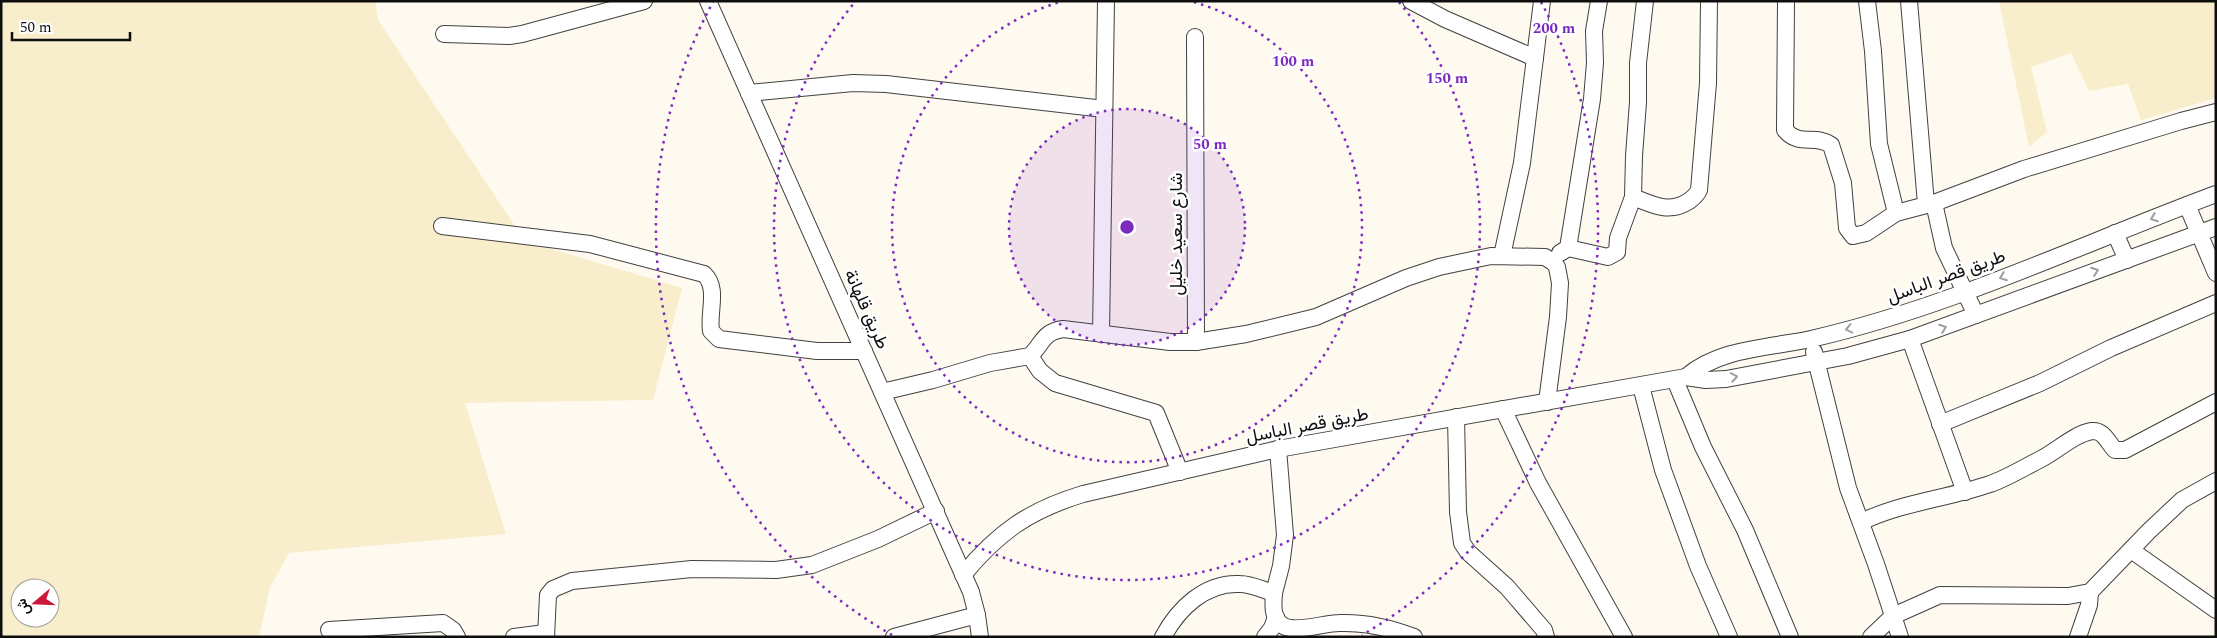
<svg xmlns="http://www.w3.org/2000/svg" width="2217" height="638" font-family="Spectral,Vazirmatn,serif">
  <rect width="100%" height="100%" fill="#fffaef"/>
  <g fill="#f8eecc" fill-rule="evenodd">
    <path d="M1 1H375L378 20 525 241 682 288 653 400 465 403 506 534 289 553 270 587 259 637H1ZM20 588H50V618H20Z"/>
    <path d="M1999 1H2216V98L2141 120 2128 84 2089 91 2071 53 2031 67 2047 132 2029 147Z"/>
  </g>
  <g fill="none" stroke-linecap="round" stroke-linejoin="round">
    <g stroke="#414141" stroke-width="18">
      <g id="street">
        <path d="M708 1 971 592 977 615 980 637"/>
        <path d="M1411 1 1445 19 1535 58"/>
        <path d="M1786 1 1785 130C1799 147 1815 134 1831 145L1843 183 1847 228 1853 236 1866 233 1896 213 1934 203 2024 169 2181 121 2216 112"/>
        <path d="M1867 1 1873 51 1879 144 1896 213"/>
        <path d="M1909 1 1926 204"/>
        <path d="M444 34 509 36 522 34 644 1"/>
        <path d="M1195 37 1196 342"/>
        <path d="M749 93 853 83 886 84 1104 109"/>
        <path d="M1633 197C1653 205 1669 214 1689 201 1693 198 1697 195 1699 190L1708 83 1709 1"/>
        <path d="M1934 203 1944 248 1976 315"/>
        <path d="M2187 205 2216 273"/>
        <path d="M442 226 590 244 704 274C719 288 708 312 711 331L719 339 817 351H864"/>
        <path d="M2115 233 2127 260"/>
        <path d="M1568 248 1608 257 1617 252 1618 238 1633 197 1634 156 1638 102V63L1645 1"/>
        <path d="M1560 253 1568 248 1592 99 1595 63 1594 31 1599 1"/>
        <path d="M1502 256 1522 163 1542 1"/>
        <path d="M1101 334 1106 1"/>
        <path d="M1910 339 1965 492"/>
        <path d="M1814 352 1848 488 1876 564 1900 637"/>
        <path d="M1030 356 1040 371 1055 383 1156 413 1180 472"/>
        <path d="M1686 377C1719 348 1769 348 1811 339 1951 307 2081 244 2216 194"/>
        <path d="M1675 380 1703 447 1745 530 1790 637"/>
        <path d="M1641 386 1663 470 1698 566 1729 637"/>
        <path d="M882 392 933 380 990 363 1030 356C1043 343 1043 332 1063 329L1170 342H1196L1246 334 1316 317 1406 278 1439 267 1491 256 1545 257 1553 262 1557 267 1560 283 1558 317 1547 402"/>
        <path d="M1503 409 1538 483 1624 637"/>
        <path d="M1456 417 1458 512 1462 543 1468 552 1507 587 1544 630 1546 637"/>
        <path d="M1940 424 2040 383 2111 348 2216 303"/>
        <path d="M1861 522C1903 502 1946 499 1990 484 2007 478 2025 467 2041 459 2057 451 2074 434 2092 431 2104 430 2108 443 2115 450H2125L2216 402"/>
        <path d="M2131 550 2216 610"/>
        <path d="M963 575C998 532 1030 510 1083 494L1278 449 1686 377 1706 380 1726 379 1848 356 1910 339 2216 227"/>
        <path d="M1274 593 1281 566 1285 535 1278 449"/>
        <path d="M329 630 443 623 453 630 457 637"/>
        <path d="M514 637 545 633"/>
        <path d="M546 637 548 595 553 589 572 581 692 569 776 570 812 565 878 539 936 511"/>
        <path d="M894 637 977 615"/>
        <path d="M1163 637C1178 609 1205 582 1240 584 1251 584 1263 590 1274 593 1273 605 1272 618 1282 625 1294 634 1324 623 1339 623 1364 622 1391 628 1414 637"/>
        <path d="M1265 637 1272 628 1276 617"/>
        <path d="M1871 637 1893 616 1940 595 2068 596 2090 592 2149 531 2182 500 2216 481"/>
        <path d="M2078 637 2089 605 2090 592"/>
      </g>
    </g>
    <use href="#street" stroke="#fff" stroke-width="16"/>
  </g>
  <defs><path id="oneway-chevron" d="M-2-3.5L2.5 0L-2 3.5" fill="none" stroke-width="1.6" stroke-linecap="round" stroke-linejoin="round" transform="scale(1.25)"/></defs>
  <g stroke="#9f9f9f">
    <use href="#oneway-chevron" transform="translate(2154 218) rotate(159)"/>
    <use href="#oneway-chevron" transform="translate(2095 271) rotate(-20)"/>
    <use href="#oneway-chevron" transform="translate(2003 277) rotate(159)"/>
    <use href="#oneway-chevron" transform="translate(1943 328) rotate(-20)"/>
    <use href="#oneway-chevron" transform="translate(1849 329) rotate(167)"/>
    <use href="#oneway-chevron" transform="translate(1734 377) rotate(-10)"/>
  </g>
  <circle cx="1127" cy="227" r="118" fill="#7b2cbf" fill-opacity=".12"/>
  <g fill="none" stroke="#7b2cbf" stroke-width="2.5" stroke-dasharray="2.5 5">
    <circle cx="1127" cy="227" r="118"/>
    <path d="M1194 2A235 235 0 1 1 1060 2"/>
    <path d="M1399 2A353 353 0 1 1 855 2"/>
    <path d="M892 635A471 471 0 0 1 713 2M1541 2A471 471 0 0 1 1362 635"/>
  </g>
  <g text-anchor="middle" stroke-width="5" stroke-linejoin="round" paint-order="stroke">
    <g font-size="18" fill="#0e0e0e" stroke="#fff">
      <text transform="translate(1176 234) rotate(-90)" y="6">شارع سعيد خليل</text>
      <text transform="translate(1946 276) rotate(-20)" y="6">طريق قصر الباسل</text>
      <text transform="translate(867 309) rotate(66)" y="6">طريق قلهانة</text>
      <text transform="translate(1307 425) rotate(-11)" y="6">طريق قصر الباسل</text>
    </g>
  </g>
  <circle cx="1127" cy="227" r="8" fill="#7b2cbf" stroke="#fff" stroke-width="2.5"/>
  <g font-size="15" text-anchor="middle" font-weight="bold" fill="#7b2cbf" stroke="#fff" stroke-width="5" stroke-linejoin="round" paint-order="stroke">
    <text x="1554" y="33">200 m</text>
    <text x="1293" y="66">100 m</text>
    <text x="1447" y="83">150 m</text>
    <text x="1210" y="149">50 m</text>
  </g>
  <rect width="2217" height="638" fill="none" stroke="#0e0e0e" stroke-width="5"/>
  <g transform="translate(35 603) rotate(251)"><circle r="24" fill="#ffffff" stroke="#9f9f9f"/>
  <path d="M0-4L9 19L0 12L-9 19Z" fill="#cc183b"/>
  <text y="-8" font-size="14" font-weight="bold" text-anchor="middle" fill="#0e0e0e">ش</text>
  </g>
  <path d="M12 32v8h118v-8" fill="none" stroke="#0e0e0e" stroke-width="2.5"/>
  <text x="20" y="32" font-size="15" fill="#0e0e0e" stroke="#ffffff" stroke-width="4" paint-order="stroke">50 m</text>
</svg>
